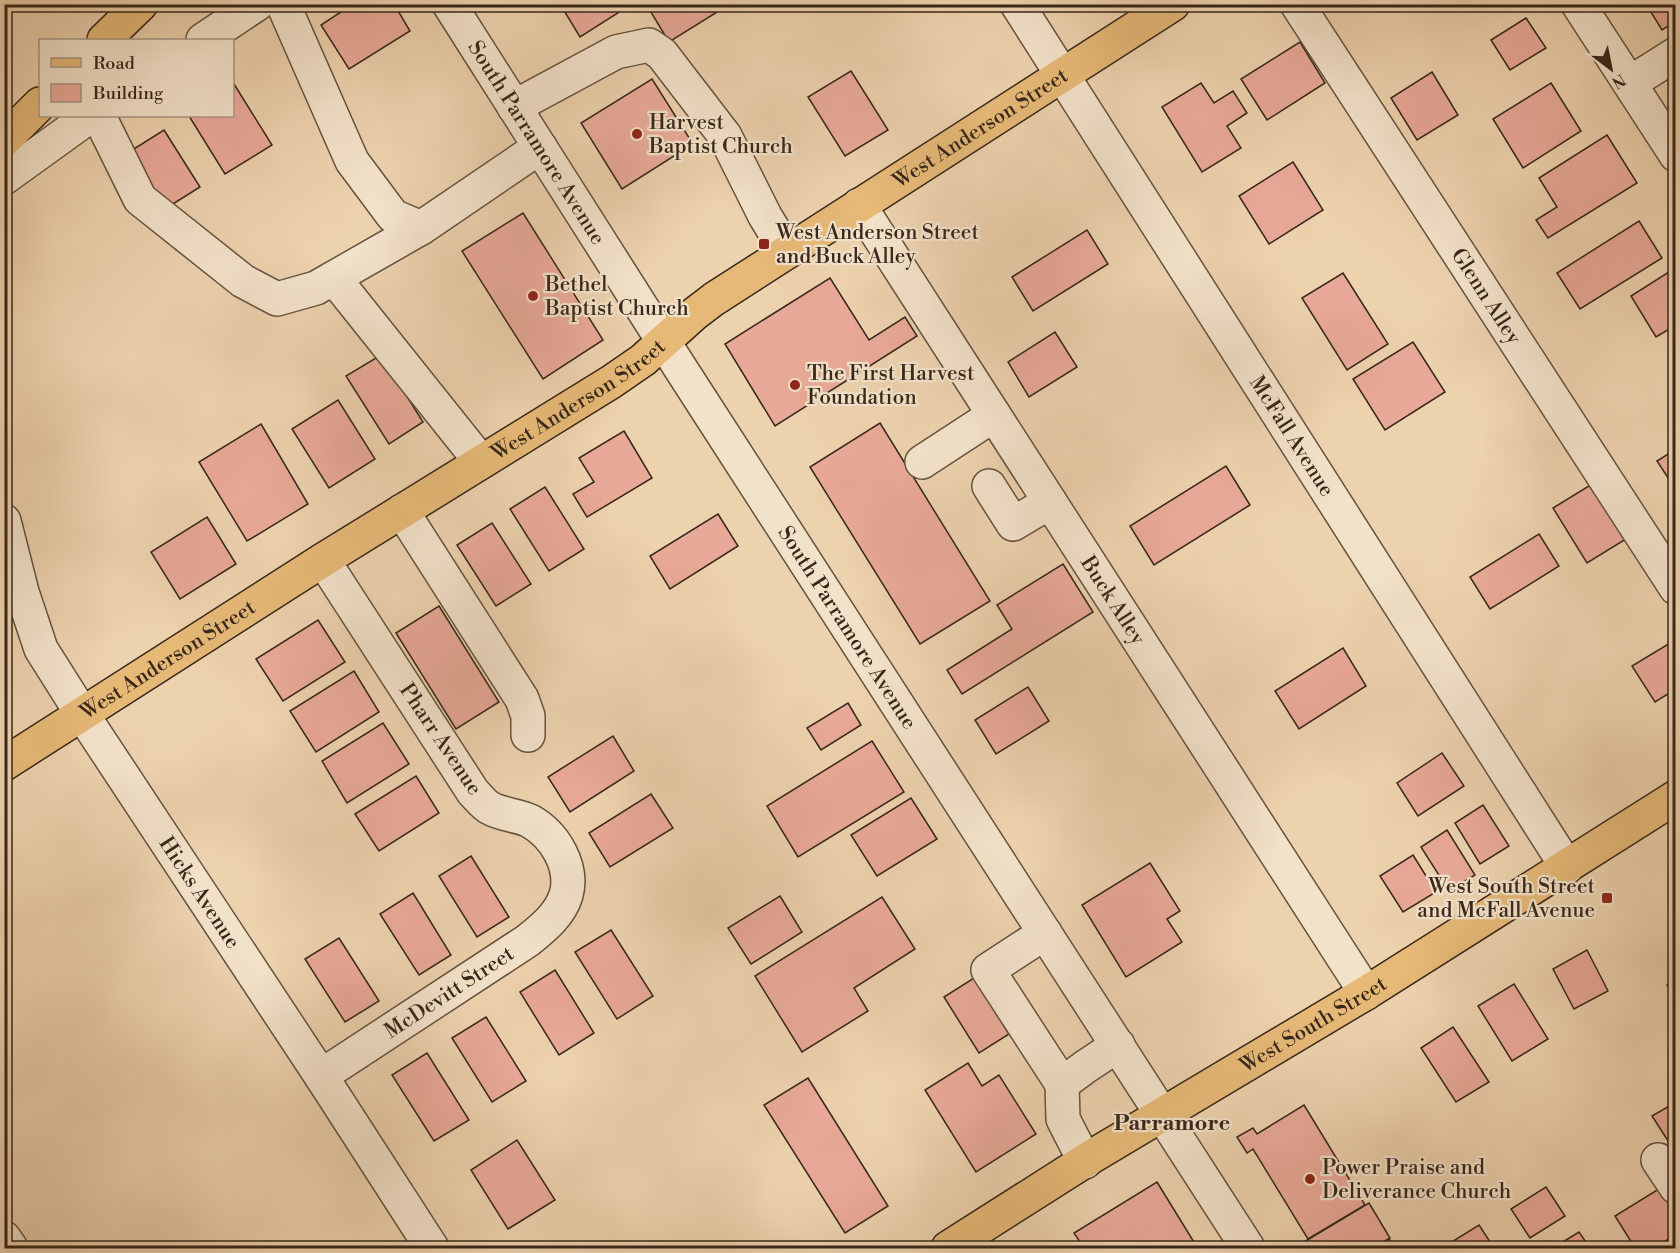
<svg xmlns="http://www.w3.org/2000/svg" width="1680" height="1253" font-family="'Libre Bodoni',serif">
  <rect width="100%" height="100%" fill="#edd2ae"/>
  <filter id="stains"><feTurbulence type="fractalNoise" baseFrequency=".00333" numOctaves="4"/><feColorMatrix values="0 0 0 0 .2 0 0 0 0 .09 0 0 0 0 .02 0 0 0 .5 -.17"/></filter>
  <radialGradient id="worn" r=".72"><stop offset=".6" stop-color="#630" stop-opacity="0"/><stop offset="1" stop-color="#630" stop-opacity=".3"/></radialGradient>
  <g fill="#e9a998" stroke="#37271b" stroke-width="1.5">
    <path d="M353 4H394L410 31 349 69 321 25Z"/>
    <path d="M560 4H632L580 37Z"/>
    <path d="M646 4H719L722 9 669 42Z"/>
    <path d="M1646 4H1676V21L1662 30Z"/>
    <path d="M1526 18 1546 48 1510 70 1491 40Z"/>
    <path d="M1300 42 1325 83 1267 120 1241 79Z"/>
    <path d="M851 71 888 130 845 156 808 97Z"/>
    <path d="M1432 72 1458 115 1417 140 1391 98Z"/>
    <path d="M652 79 693 144 622 189 581 123Z"/>
    <path d="M1201 83 1214 103 1233 91 1247 113 1227 126 1241 148 1202 172 1162 107Z"/>
    <path d="M1551 83 1581 131 1523 168 1493 119Z"/>
    <path d="M234 84 272 145 225 174 189 116H232V86Z"/>
    <path d="M164 130 200 187 165 209 129 152Z"/>
    <path d="M1607 135 1637 183 1548 238 1536 220 1557 207 1539 178Z"/>
    <path d="M1293 162 1323 210 1269 244 1239 196Z"/>
    <path d="M523 213 603 340 543 379 462 251Z"/>
    <path d="M1639 221 1662 258 1580 309 1557 273Z"/>
    <path d="M1087 230 1108 264 1033 311 1012 277Z"/>
    <path d="M1672 270 1676 276V325L1656 337 1631 296Z"/>
    <path d="M1343 273 1388 344 1347 370 1302 298Z"/>
    <path d="M830 278 869 340 905 317 917 336 775 426 725 344Z"/>
    <path d="M1055 332 1077 367 1029 397 1008 362Z"/>
    <path d="M1413 342 1445 392 1385 430 1353 379Z"/>
    <path d="M381 355 423 422 389 444 346 376Z"/>
    <path d="M338 400 375 459 329 488 292 429Z"/>
    <path d="M880 423 990 601 920 644 810 467Z"/>
    <path d="M261 424 308 504 247 541 199 462Z"/>
    <path d="M624 431 652 478 587 517 573 494 594 482 579 458Z"/>
    <path d="M1676 449V490L1657 461Z"/>
    <path d="M1226 466 1250 505 1154 565 1130 526Z"/>
    <path d="M1592 484 1626 539 1587 563 1553 508Z"/>
    <path d="M545 487 584 549 549 571 510 509Z"/>
    <path d="M718 514 738 546 670 589 650 556Z"/>
    <path d="M207 517 236 564 180 599 151 552Z"/>
    <path d="M492 523 531 584 496 606 457 545Z"/>
    <path d="M1539 534 1559 566 1490 609 1470 577Z"/>
    <path d="M1063 564 1093 612 962 694 947 670 1012 629 997 605Z"/>
    <path d="M439 606 499 702 456 729 396 633Z"/>
    <path d="M318 620 345 662 283 701 256 659Z"/>
    <path d="M1675 640 1676 689 1655 702 1632 666Z"/>
    <path d="M1343 648 1366 686 1299 729 1275 691Z"/>
    <path d="M354 671 379 712 316 752 290 711Z"/>
    <path d="M1028 687 1049 721 996 754 975 720Z"/>
    <path d="M848 703 861 725 821 750 807 728Z"/>
    <path d="M383 723 409 764 347 803 322 761Z"/>
    <path d="M613 736 634 771 570 812 548 777Z"/>
    <path d="M872 741 904 792 798 857 767 806Z"/>
    <path d="M1442 753 1464 786 1418 816 1397 783Z"/>
    <path d="M416 776 439 813 379 851 355 814Z"/>
    <path d="M651 794 673 828 610 867 589 833Z"/>
    <path d="M911 798 937 839 877 876 851 835Z"/>
    <path d="M1483 805 1509 846 1480 864 1455 823Z"/>
    <path d="M1447 830 1475 875 1449 891 1421 847Z"/>
    <path d="M1413 855 1436 892 1403 912 1380 876Z"/>
    <path d="M471 856 509 917 477 937 439 876Z"/>
    <path d="M1150 863 1180 911 1167 919 1182 942 1126 977 1082 905Z"/>
    <path d="M413 893 451 955 419 975 380 914Z"/>
    <path d="M780 896 802 932 751 964 728 928Z"/>
    <path d="M882 897 915 949 854 988 868 1011 802 1052 755 976Z"/>
    <path d="M611 930 653 996 617 1019 575 952Z"/>
    <path d="M339 938 379 1001 345 1022 305 959Z"/>
    <path d="M1587 950 1608 991 1574 1009 1553 969Z"/>
    <path d="M555 970 594 1033 559 1055 520 992Z"/>
    <path d="M974 978 1009 1034 979 1053 944 997Z"/>
    <path d="M1676 980V998L1667 985Z"/>
    <path d="M1514 984 1548 1039 1512 1061 1478 1006Z"/>
    <path d="M486 1017 526 1081 492 1102 452 1038Z"/>
    <path d="M1453 1027 1489 1082 1456 1102 1421 1048Z"/>
    <path d="M427 1053 469 1120 434 1141 392 1075Z"/>
    <path d="M968 1063 982 1086 999 1075 1036 1134 976 1172 925 1090Z"/>
    <path d="M808 1078 888 1206 845 1233 764 1105Z"/>
    <path d="M1676 1102V1145L1672 1147 1652 1116Z"/>
    <path d="M1304 1105 1365 1205 1308 1239 1253 1149 1247 1153 1237 1137 1253 1128 1257 1134Z"/>
    <path d="M517 1140 555 1200 508 1229 471 1170Z"/>
    <path d="M1157 1182 1197 1247 1193 1248H1084L1074 1233Z"/>
    <path d="M1546 1187 1565 1216 1530 1238 1511 1209Z"/>
    <path d="M1662 1187 1676 1209V1235L1653 1248H1635L1615 1216Z"/>
    <path d="M1369 1203 1390 1238 1373 1248H1302L1299 1245Z"/>
    <path d="M1479 1225 1494 1248H1442Z"/>
    <path d="M1579 1232 1590 1248H1553Z"/>
    <path d="M1389 1239 1395 1248H1373Z"/>
  </g>
  <g fill="none" stroke-linecap="round" stroke-linejoin="round">
    <g stroke="#645240" stroke-width="36">
      <g id="minor">
        <path d="M283 4 352 161 393 216 421 228 540 147"/>
        <path id="s1" d="M449 4 679 366 1248 1248"/>
        <path id="s2" d="M1017 4 1567 867"/>
        <path id="s3" d="M1297 4 1676 588"/>
        <path d="M1578 4 1676 155"/>
        <path d="M203 40 257 4"/>
        <path d="M1630 83 1676 54"/>
        <path d="M514 107 616 52 649 45 662 54 725 136 765 216 787 252"/>
        <path d="M99 116 140 199 243 281 277 299 316 288 421 228"/>
        <path d="M4 178 90 116"/>
        <path id="s4" d="M859 205 1366 993"/>
        <path d="M334 278 481 462"/>
        <path d="M922 462 994 415"/>
        <path d="M989 486 1013 524 1050 502"/>
        <path d="M402 511 522 699 528 716V735"/>
        <path id="s5" d="M4 521 22 592 41 649 82 714 321 1076 432 1248"/>
        <path d="M1045 933 988 970 1062 1084 1085 1067 1118 1045"/>
        <path id="s6" d="M321 1076 527 941C542 929 560 915 566 895 574 867 555 835 530 821 518 815 502 815 490 808 484 805 478 797 473 792L323 560"/>
        <path d="M1062 1084 1063 1119 1085 1162"/>
        <path d="M1658 1160 1676 1187"/>
        <path d="M4 1238 11 1248"/>
      </g>
    </g>
    <g stroke="#37271b" stroke-width="36">
      <g id="major">
        <path id="s7" d="M4 764 323 560 611 382 643 360 693 315 714 299 1173 4"/>
        <path id="s8" d="M948 1248 1091 1157 1366 993 1676 797"/>
      </g>
    </g>
    <g stroke="#37271b" stroke-width="36">
      <g id="highway">
        <path d="M104 40 141 4"/>
        <path d="M4 140 40 104"/>
      </g>
    </g>
    <use href="#minor" stroke="#f3e2ca" stroke-width="33"/>
    <use href="#major" stroke="#e6b977" stroke-width="33"/>
    <use href="#highway" stroke="#e6b977" stroke-width="33"/>
  </g>
  <g fill="#8f2418" stroke="#f3e2ca" stroke-width="2">
    <circle cx="637" cy="134" r="6"/>
    <rect x="758" y="238" width="12" height="12" rx="3"/>
    <circle cx="533" cy="296" r="6"/>
    <circle cx="795" cy="385" r="6"/>
    <rect x="1601" y="892" width="12" height="12" rx="3"/>
    <circle cx="1310" cy="1179" r="6"/>
  </g>
  <g text-anchor="middle" stroke-width="4.5" stroke-linejoin="round" paint-order="stroke">
    <g font-size="21" fill="#37271b" stroke="#f3e2ca" text-anchor="start">
      <text x="649" y="129">Harvest<tspan x="649" dy="24">Baptist Church</tspan></text>
      <text x="776" y="239">West Anderson Street<tspan x="776" dy="24">and Buck Alley</tspan></text>
      <text x="545" y="291">Bethel<tspan x="545" dy="24">Baptist Church</tspan></text>
      <text x="807" y="380">The First Harvest<tspan x="807" dy="24">Foundation</tspan></text>
      <text x="1595" y="893" text-anchor="end">West South Street<tspan x="1595" dy="24">and McFall Avenue</tspan></text>
      <text x="1322" y="1174">Power Praise and<tspan x="1322" dy="24">Deliverance Church</tspan></text>
    </g>
    <g font-size="21" fill="#37271b" stroke="#f3e2ca">
      <text dy="7" stroke="none"><textPath href="#s7" startOffset="1166">West Anderson Street</textPath></text>
      <text dy="7" stroke="none"><textPath href="#s1" startOffset="164">South Parramore Avenue</textPath></text>
      <text dy="7" stroke="none"><textPath href="#s3" startOffset="348">Glenn Alley</textPath></text>
      <text dy="7" stroke="none"><textPath href="#s7" startOffset="680">West Anderson Street</textPath></text>
      <text dy="7" stroke="none"><textPath href="#s2" startOffset="512">McFall Avenue</textPath></text>
      <text dy="7" stroke="none"><textPath href="#s4" startOffset="470">Buck Alley</textPath></text>
      <text dy="7" stroke="none"><textPath href="#s1" startOffset="740">South Parramore Avenue</textPath></text>
      <text dy="7" stroke="none"><textPath href="#s7" startOffset="194">West Anderson Street</textPath></text>
      <text transform="translate(441 739) rotate(56)" y="7">Pharr Avenue</text>
      <text dy="7" stroke="none"><textPath href="#s5" startOffset="424">Hicks Avenue</textPath></text>
      <text dy="7" stroke="none"><textPath href="#s6" startOffset="153">McDevitt Street</textPath></text>
      <text dy="7" stroke="none"><textPath href="#s8" startOffset="428">West South Street</textPath></text>
    </g>
    <g font-size="22" font-weight="bold" fill="#37271b" stroke="#f3e2ca">
      <text x="1172" y="1130">Parramore</text>
    </g>
  </g>
  <rect width="1680" height="1253" fill="none" stroke="#edd2ae" stroke-width="24"/>
  <rect x="6" y="6" width="1668" height="1241" fill="none" stroke="#37271b" stroke-width="3"/>
  <rect x="12" y="12" width="1656" height="1229" fill="none" stroke="#37271b" stroke-width="1.5"/>
  <rect x="39" y="39" width="195" height="78" fill="#f3e2ca" stroke="#a89784" stroke-width="1.5"/>
  <rect x="51" y="58" width="30" height="9" fill="#e6b977" stroke="#a89784" stroke-width="1.5"/>
  <text x="93" y="69" font-size="18" fill="#37271b">Road</text>
  <rect x="51" y="84" width="30" height="18" fill="#e9a998" stroke="#a89784" stroke-width="1.5"/>
  <text x="93" y="99" font-size="18" fill="#37271b">Building</text>
  <g transform="translate(1611 69) rotate(148)" stroke="#f3e2ca" stroke-width="4.5" paint-order="stroke">
  <path d="M0-4.5L10 22L0 15L-10 22Z" fill="#37271b"/>
  <text y="-9" font-size="16" font-weight="bold" text-anchor="middle" fill="#37271b">N</text>
  </g>
  <rect width="100%" height="100%" filter="url(#stains)"/>
  <rect width="100%" height="100%" fill="url(#worn)"/>
</svg>
